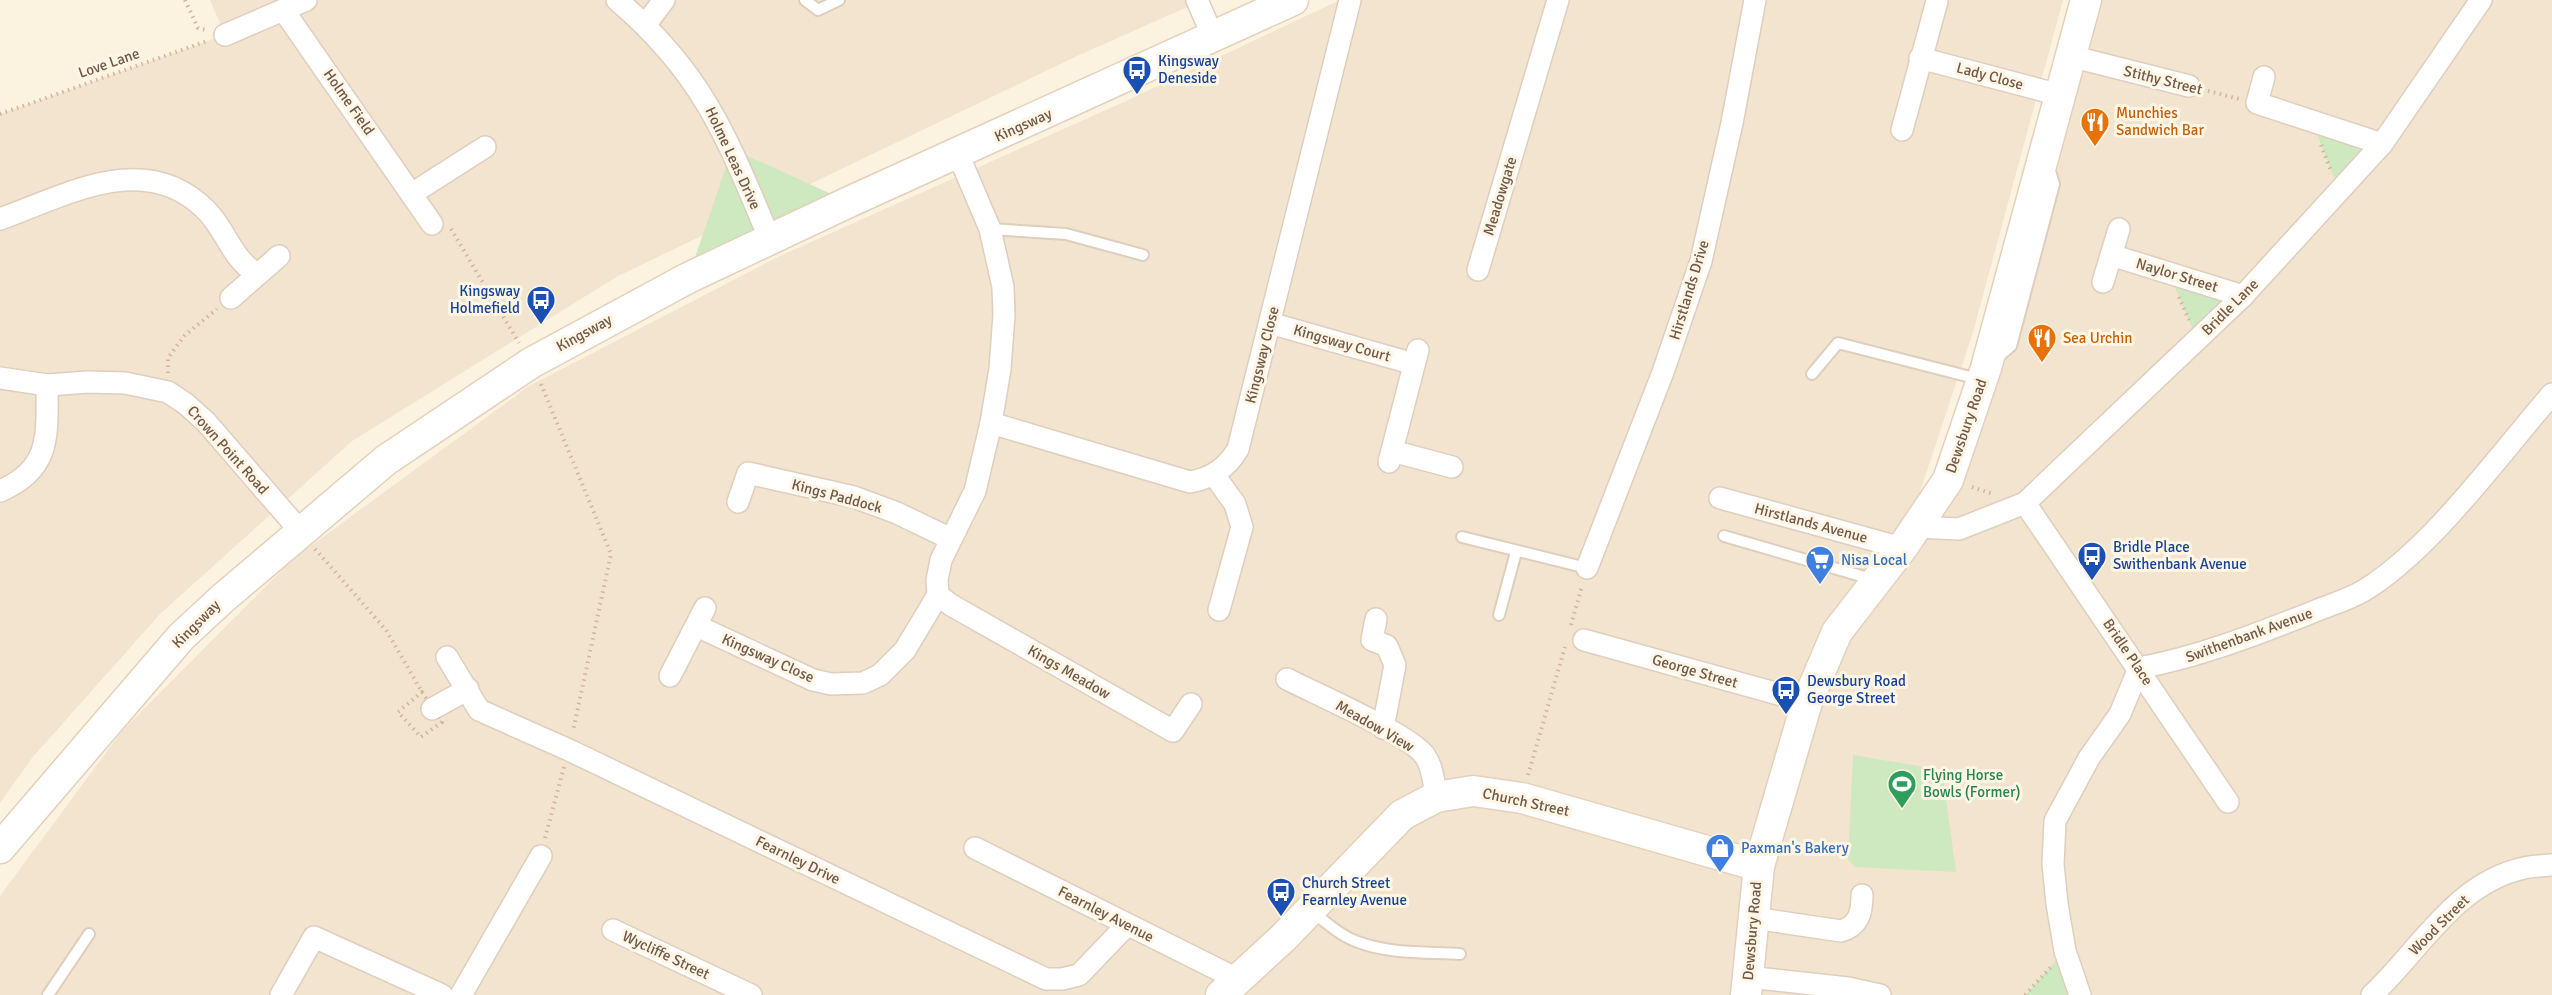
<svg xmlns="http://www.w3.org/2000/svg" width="2552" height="995" font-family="Signika,sans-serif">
  <rect width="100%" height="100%" fill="#fbf2e0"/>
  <g fill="#f2e4cf">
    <path d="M210 0H1203L1077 56 618 276 352 441 160 614 32 758 0 803V114L225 35Z"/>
    <path d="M1340 0H2063L1973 332 1919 495 1811 650 1748 843 1730 995H0V896L122 731 293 559 529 386 782 255 1124 102Z"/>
    <path d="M2086 0H2552V995H1746L1807 702 1948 480Z"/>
  </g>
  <g fill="#cee8c0">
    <path d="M2311 119 2382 144 2339 190Z"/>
    <path d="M732 149 849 202 688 278Z"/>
    <path d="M2168 271 2243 296 2197 339Z"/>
    <path d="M1853 755 1942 770 1956 872 1856 867 1848 860Z"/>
    <path d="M2065 951 2080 995H2025Z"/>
  </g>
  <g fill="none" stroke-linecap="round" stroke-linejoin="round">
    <g stroke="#dfcebd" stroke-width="14">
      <g id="lane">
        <path d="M805 0 818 10 839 0"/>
        <path d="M990 229 1066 234 1143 255"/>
        <path d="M1997 358 2011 346 2054 184 2049 168"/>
        <path d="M1812 374 1838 343 1982 380"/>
        <path d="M1724 536 1875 580"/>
        <path d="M1462 537 1587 568"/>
        <path d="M1499 615 1516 552"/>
        <path d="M1312 911C1325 922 1341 936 1358 942 1389 954 1427 952 1460 954"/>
        <path d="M48 995 89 934"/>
      </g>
    </g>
    <g stroke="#dfcebd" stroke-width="24">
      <g id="street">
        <path d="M617 0C703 73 728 139 770 240"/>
        <path d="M1197 0 1213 37"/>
        <path d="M284 11 432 224"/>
        <path d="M646 24 664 0"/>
        <path d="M225 35 306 0"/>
        <path d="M2070 56 2189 86"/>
        <path d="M1920 58 2060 95"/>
        <path d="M2264 77 2257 103 2382 144"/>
        <path d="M1902 130 1937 1"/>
        <path d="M413 193 485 147"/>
        <path d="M0 219C67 195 145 149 206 210 226 230 231 258 257 274"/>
        <path d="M2111 255 2243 296"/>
        <path d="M1478 270 1558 0"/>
        <path d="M2103 282 2119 229"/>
        <path d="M231 298 279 256"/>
        <path d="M1270 323 1414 364"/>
        <path d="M0 378 47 385 88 382 125 383 168 392 186 404 206 422 301 532"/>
        <path d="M991 423 1190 482C1212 478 1227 468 1238 449L1350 0"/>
        <path d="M1392 451 1452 467"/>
        <path d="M1389 462 1418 350"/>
        <path d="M1214 475 1235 504 1242 527 1219 610"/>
        <path d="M0 491C52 469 47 434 47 385"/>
        <path d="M1720 498 1902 548"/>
        <path d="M738 502 748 473 854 497 897 513 951 539"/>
        <path d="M2025 503 2228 802"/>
        <path d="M1916 527 1959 529 2025 503 2243 296 2382 144 2481 0"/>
        <path d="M1587 568 1663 372 1701 261 1732 123 1755 0"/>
        <path d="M938 595 951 605 1173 731 1191 704"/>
        <path d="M1376 619 1372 640 1387 646 1395 665 1383 728"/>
        <path d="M697 626 813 680 831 684 863 683 880 675 905 650 938 595 937 580 941 560 975 491 991 423 1000 369 1004 315 1003 287 990 229 958 154"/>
        <path d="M1584 640 1807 702"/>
        <path d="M447 657 479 710 569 750 1046 979H1062L1079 975 1127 925"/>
        <path d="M670 676 705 608"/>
        <path d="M1287 679C1314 693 1411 735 1425 756 1433 767 1434 784 1436 797"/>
        <path d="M432 709 468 689"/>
        <path d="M975 848 1237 979"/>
        <path d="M1754 918 1841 931C1859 926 1862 912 1862 895"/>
        <path d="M613 930 751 995"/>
        <path d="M1748 977 1848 988 1880 995"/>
        <path d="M281 995 314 937 442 995"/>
        <path d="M461 995 541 856"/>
        <path d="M2080 995 2065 951 2057 904 2053 864 2055 821 2089 758 2120 714 2139 668C2198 657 2252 636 2308 614 2326 606 2346 601 2363 591 2431 550 2499 455 2552 394"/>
        <path d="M2372 995C2420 950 2455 883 2524 868 2533 866 2543 866 2552 865"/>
      </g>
    </g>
    <g stroke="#e4d0bb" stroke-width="33">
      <g id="secondary">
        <path d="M0 848 181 637 222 599 386 460 531 363 688 278 849 202 1293 0"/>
        <path d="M1221 995 1283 938 1402 815 1436 797 1473 791 1522 798 1759 866"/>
        <path d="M1746 995 1759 866 1807 702 1837 632 1902 548 1948 480 1986 368 2086 0"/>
      </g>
    </g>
    <g stroke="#d4b59d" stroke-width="4" stroke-dasharray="1.5 4.5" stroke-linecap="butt">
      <path d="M185 0 198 28 207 30"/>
      <path d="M2208 91 2239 99"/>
      <path d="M0 114 207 41"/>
      <path d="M2321 145 2331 171"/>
      <path d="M451 229 519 343"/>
      <path d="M2179 297 2189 320"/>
      <path d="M168 373V358L184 336 217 309"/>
      <path d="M541 384 611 554 573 731"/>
      <path d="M1972 487 1993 494"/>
      <path d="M315 549 386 630 422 692"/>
      <path d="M1571 625 1582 586"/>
      <path d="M422 692 442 722 421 737 398 712Z"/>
      <path d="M1528 775 1565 647"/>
      <path d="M545 838 564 767"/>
      <path d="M2025 995 2051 967"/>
    </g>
    <use href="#lane" stroke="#fff" stroke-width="10"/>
    <use href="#street" stroke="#fff" stroke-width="21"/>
    <use href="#secondary" stroke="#fff" stroke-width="30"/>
  </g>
  <defs>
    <g id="bus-pin" transform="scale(1.5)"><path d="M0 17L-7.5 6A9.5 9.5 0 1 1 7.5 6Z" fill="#1a4fb4" stroke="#fff6e6"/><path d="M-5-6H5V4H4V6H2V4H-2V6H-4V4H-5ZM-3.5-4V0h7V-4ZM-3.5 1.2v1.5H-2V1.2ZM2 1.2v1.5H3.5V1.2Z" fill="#fff"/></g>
    <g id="restaurant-pin" transform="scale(1.5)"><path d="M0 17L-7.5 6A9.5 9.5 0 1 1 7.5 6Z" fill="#e8710a" stroke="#fff6e6"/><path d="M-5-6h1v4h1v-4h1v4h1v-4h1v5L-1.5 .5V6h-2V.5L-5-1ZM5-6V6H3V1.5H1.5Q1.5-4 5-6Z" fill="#fff"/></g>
    <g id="supermarket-pin" transform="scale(1.5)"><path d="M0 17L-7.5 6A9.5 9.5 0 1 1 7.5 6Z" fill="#3f7fe0" stroke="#fff6e6"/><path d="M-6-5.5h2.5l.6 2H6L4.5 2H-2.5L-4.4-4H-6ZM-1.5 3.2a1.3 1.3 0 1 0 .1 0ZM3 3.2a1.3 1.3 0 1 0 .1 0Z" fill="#fff"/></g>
    <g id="stadium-pin" transform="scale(1.5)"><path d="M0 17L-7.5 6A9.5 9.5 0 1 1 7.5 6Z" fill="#2e9e5b" stroke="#fff6e6"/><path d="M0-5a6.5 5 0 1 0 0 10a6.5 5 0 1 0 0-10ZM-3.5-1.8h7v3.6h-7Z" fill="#fff"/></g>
    <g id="shop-pin" transform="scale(1.5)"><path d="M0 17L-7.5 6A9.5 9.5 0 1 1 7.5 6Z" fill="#3f7fe0" stroke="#fff6e6"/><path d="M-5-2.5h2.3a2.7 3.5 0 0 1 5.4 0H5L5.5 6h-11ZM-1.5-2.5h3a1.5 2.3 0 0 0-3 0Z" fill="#fff"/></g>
  </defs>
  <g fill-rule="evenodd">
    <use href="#bus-pin" x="1137" y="70"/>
    <use href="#restaurant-pin" x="2095" y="122"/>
    <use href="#bus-pin" x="541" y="300"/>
    <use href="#restaurant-pin" x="2042" y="338"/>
    <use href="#bus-pin" x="2092" y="556"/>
    <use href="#supermarket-pin" x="1820" y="560"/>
    <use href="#bus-pin" x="1786" y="690"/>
    <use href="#stadium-pin" x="1902" y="784"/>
    <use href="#shop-pin" x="1720" y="848"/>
    <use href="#bus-pin" x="1281" y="892"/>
  </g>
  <g text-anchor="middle" stroke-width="6" stroke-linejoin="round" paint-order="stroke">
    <g font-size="15" fill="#164399" stroke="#fff6e6" text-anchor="start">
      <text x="1158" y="66">Kingsway<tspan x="1158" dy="17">Deneside</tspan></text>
      <text x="520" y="296" text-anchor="end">Kingsway<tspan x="520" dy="17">Holmefield</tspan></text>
      <text x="2113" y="552">Bridle Place<tspan x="2113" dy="17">Swithenbank Avenue</tspan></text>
      <text x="1807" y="686">Dewsbury Road<tspan x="1807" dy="17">George Street</tspan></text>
      <text x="1302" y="888">Church Street<tspan x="1302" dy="17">Fearnley Avenue</tspan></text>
    </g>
    <g font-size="15" fill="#715949" stroke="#fff6e6">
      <text transform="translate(109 63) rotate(-19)" y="5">Love Lane</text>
      <text transform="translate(1990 76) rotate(15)" y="5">Lady Close</text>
      <text transform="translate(2163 80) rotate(14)" y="5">Stithy Street</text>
      <text transform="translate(349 102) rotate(55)" y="5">Holme Field</text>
      <text transform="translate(1023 125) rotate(-24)" y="5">Kingsway</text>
      <text transform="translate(733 158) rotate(65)" y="5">Holme Leas Drive</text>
      <text transform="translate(1500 196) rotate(-73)" y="5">Meadowgate</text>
      <text transform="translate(2177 275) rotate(17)" y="5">Naylor Street</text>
      <text transform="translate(1689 290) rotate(-73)" y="5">Hirstlands Drive</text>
      <text transform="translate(2230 307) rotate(-45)" y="5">Bridle Lane</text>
      <text transform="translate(584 333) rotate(-29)" y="5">Kingsway</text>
      <text transform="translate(1342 343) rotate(16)" y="5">Kingsway Court</text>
      <text transform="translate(1262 355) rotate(-76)" y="5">Kingsway Close</text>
      <text transform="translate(1966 426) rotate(-71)" y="5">Dewsbury Road</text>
      <text transform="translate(228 450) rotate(48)" y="5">Crown Point Road</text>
      <text transform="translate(837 496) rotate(15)" y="5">Kings Paddock</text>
      <text transform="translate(1811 523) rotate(15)" y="5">Hirstlands Avenue</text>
      <text transform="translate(196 624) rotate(-45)" y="5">Kingsway</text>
      <text transform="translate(2249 635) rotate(-20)" y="5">Swithenbank Avenue</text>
      <text transform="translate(2128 652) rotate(56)" y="5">Bridle Place</text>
      <text transform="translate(768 658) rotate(24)" y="5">Kingsway Close</text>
      <text transform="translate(1695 671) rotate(16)" y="5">George Street</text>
      <text transform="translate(1069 672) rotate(30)" y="5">Kings Meadow</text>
      <text transform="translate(1375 726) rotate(30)" y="5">Meadow View</text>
      <text transform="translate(1526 802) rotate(12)" y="5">Church Street</text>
      <text transform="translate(798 860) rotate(26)" y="5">Fearnley Drive</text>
      <text transform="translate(1106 914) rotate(27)" y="5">Fearnley Avenue</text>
      <text transform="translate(2439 925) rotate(-45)" y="5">Wood Street</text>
      <text transform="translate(1752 931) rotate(-85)" y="5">Dewsbury Road</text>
      <text transform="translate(666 955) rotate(25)" y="5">Wycliffe Street</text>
    </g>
    <g font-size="15" fill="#c56008" stroke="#fff6e6" text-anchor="start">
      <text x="2116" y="118">Munchies<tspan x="2116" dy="17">Sandwich Bar</tspan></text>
      <text x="2063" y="343">Sea Urchin</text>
    </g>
    <g font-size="15" fill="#366cbe" stroke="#fff6e6" text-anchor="start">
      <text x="1841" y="565">Nisa Local</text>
      <text x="1741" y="853">Paxman's Bakery</text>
    </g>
    <g font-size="15" fill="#27864d" stroke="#fff6e6" text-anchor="start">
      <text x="1923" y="780">Flying Horse<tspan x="1923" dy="17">Bowls (Former)</tspan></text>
    </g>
  </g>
</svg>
